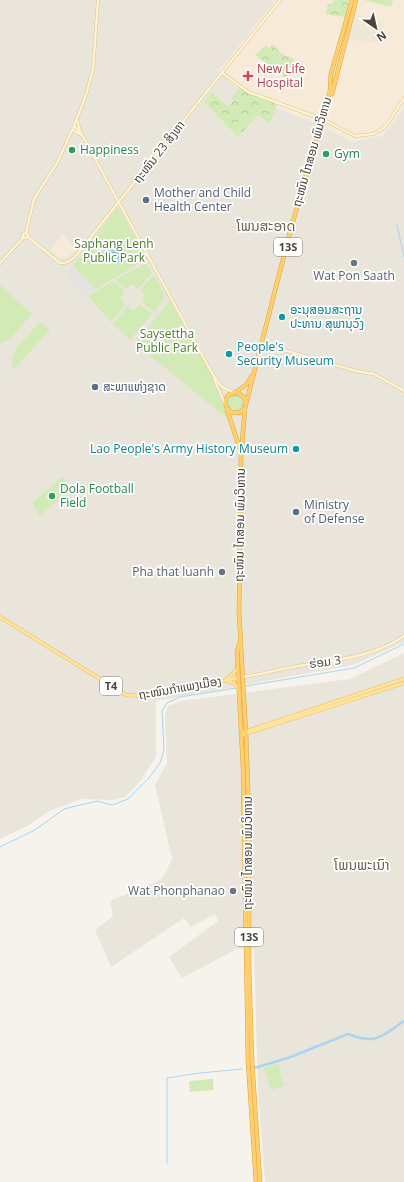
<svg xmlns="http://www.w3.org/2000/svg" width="404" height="1182" font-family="'Open Sans','Noto Sans Lao',sans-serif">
  <defs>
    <pattern id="grass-tufts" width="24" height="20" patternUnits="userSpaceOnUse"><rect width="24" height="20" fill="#d2eab5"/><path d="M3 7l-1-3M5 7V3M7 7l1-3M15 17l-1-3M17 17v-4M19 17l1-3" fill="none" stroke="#b6ca9c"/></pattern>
    <pattern id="forest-crowns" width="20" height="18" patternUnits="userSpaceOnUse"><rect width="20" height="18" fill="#d2eab5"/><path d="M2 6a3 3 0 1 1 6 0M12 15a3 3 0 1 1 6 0" fill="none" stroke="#b6ca9c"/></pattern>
    <pattern id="water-rules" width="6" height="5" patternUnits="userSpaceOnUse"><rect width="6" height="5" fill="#a9d4f2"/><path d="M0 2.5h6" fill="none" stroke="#8caec5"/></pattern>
  </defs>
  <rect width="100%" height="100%" fill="#f6f3ec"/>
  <g fill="#eae5da">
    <path d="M0 0H276L219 71 246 96 326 127 352 142 382 136 404 108V642L353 665 156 701V757L141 780 125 797 113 800 81 799 49 811 27 826 0 839Z"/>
    <path d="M404 653V1182H265L258 1090 254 949H237L182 978 169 957 218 921 215 914 191 927 184 918 111 967 95 930 113 916 110 901 162 879 172 859 155 785 167 763 165 716 168 706 181 701 350 679Z"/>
  </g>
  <g fill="#f7ead8">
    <path d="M276 0H404V108L382 136 352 142 326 127 246 96 218 71Z"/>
    <path d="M62 233 75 250 68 257 59 258 51 250Z"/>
  </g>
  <path fill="#efe8d6" d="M355 14 381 21 382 41 376 40V42L347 40Z"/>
  <path fill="url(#grass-tufts)" d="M233 393 243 397 245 404 242 411 235 413 227 408 226 399Z"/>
  <g fill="url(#forest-crowns)">
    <path d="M334 0H349L345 17 326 14 328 4H331Z"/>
    <path d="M272 44 282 54 294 59 287 78 255 55 266 45 269 48Z"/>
    <path d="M239 88 277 105 270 124 258 115 238 137 204 102 212 92 228 107 234 100 231 98Z"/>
  </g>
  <g fill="#d2eab5">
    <path d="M364 0H393L391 7Z"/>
    <path d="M118 207 147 259 95 289 73 266Z"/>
    <path d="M146 263 152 273 139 288 137 289 132 284 126 289 115 280Z"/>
    <path d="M154 275 165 297 154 312 142 302 146 296 140 290Z"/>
    <path d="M113 281 125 291 120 299 125 305 111 322 88 296Z"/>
    <path d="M0 285 32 314 9 339 0 344Z"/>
    <path d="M170 301 210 372 228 419 135 343Z"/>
    <path d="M139 304 152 314 130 340 113 324 127 307 134 311Z"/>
    <path d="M40 322 50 330 14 369 11 364 16 348Z"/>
    <path d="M62 477 71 488 40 516 32 503Z"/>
    <path d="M278 1064 284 1086 271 1090 264 1068Z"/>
    <path d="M213 1079 214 1090 190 1092 189 1081Z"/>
  </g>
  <g fill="#e5e3e0">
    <path d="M73 266 85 278 96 290 85 296 66 276Z"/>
    <path d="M127 381 141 392 132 403 128 400 129 398 119 389Z"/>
  </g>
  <path fill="url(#water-rules)" d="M116 240 118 250 126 253 119 263C110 260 103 254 106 243Z"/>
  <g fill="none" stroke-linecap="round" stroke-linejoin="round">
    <g stroke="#a9d4f2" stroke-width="1">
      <path d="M397 225 404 257"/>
      <path d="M246 686 354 668 404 644"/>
      <path d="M0 847 35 830 64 809 97 801 112 805 128 799 149 778 160 763 164 750 162 711 167 703 180 697 236 688"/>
      <path d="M167 1163V1078L200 1073 242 1069"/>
    </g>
    <path stroke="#a9d4f2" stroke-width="2.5" d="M254 1068 288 1058 348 1034C376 1045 381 1037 404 1021"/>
    <g stroke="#d6c79b" stroke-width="3.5">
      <g id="secondary">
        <path d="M222 73 248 92 322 119 355 136 373 134 382 129 388 123 404 98"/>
        <path d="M77 120 80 131"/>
        <path d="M74 126 81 133 213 375 222 387 233 392"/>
        <path d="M73 130 81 135"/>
        <path d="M26 233 34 199 57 163 74 126 86 95 93 69 98 0"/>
        <path d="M23 238V234L27 233 28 237 60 263H65L74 258 280 0"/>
        <path d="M0 263 23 238 28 237"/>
        <path d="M263 344 356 371 374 374 404 391"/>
        <path d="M214 379 225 404"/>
        <path d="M243 677C264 674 284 668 304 665 340 659 373 657 404 636"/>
      </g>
    </g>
    <g stroke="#e6c16a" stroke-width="4">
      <g id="primary">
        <path d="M0 617 126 695 147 696 238 678"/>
        <path d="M226 680 237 669"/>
        <path d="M229 681 234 684 239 690"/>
        <path d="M244 732 404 679"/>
        <path d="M242 735 404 683"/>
      </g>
    </g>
    <g stroke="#e0a43c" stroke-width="4.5">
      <g id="highway">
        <path d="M332 94 356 0"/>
        <path d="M320 134 328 107"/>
        <path d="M236 392 246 385 252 376"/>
        <path d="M246 404 244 397 236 392C224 394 222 405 231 412L239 413 245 408 290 232 330 91 331 74 352 0"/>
        <path d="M245 408 241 455 239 612 246 735 249 818V967L252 1061 260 1182"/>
        <path d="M227 410 241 452"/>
        <path d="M239 644 237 653 243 767 248 1061 256 1182"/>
      </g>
    </g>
    <use href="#secondary" stroke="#fff3cd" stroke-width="2.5"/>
    <use href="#primary" stroke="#ffe39c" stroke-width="3"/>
    <use href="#highway" stroke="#ffcf6e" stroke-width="3.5"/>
  </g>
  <path fill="#e0444e" stroke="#fff" stroke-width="1.5" d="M246 70h4v4h4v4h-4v4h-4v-4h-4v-4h4z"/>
  <g fill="#2e9e5b" stroke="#fff" stroke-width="1.5">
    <circle cx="72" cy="150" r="4"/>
    <circle cx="326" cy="154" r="4"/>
    <circle cx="52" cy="496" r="4"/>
  </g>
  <g fill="#5c6f8a" stroke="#fff" stroke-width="1.5">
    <circle cx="146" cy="200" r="4"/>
    <circle cx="95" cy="387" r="4"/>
    <circle cx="296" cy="512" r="4"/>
  </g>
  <g fill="#6b7280" stroke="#fff" stroke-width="1.5">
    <circle cx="354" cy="263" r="4"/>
    <circle cx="222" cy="572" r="4"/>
    <circle cx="233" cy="891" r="4"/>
  </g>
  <g fill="#0f9aa8" stroke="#fff" stroke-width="1.5">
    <circle cx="282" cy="317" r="4"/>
    <circle cx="229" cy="354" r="4"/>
    <circle cx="296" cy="449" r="4"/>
  </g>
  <g text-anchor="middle" stroke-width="3.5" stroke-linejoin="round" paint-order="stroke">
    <g fill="#fff" stroke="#817c74" stroke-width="1">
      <rect x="274" y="238" width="28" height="18" rx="3"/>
      <rect x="100" y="677" width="22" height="18" rx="3"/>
      <rect x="235" y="928" width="28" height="18" rx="3"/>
    </g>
    <g font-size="11" font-weight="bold" fill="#4b4439">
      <text x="288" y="251">13S</text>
      <text x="111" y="690">T4</text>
      <text x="249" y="941">13S</text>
    </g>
    <g font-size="12" fill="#be3a42" stroke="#fff" text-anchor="start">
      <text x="257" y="73">New Life<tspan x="257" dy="14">Hospital</tspan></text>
    </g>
    <g font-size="12" fill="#27864d" stroke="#fff" text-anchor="start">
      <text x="80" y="154">Happiness</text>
      <text x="334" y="158">Gym</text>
      <text x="60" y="493">Dola Football<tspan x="60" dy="14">Field</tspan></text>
    </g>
    <g font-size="12" fill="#4b4439" stroke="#fff">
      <text transform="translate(159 152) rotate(-52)" y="4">ຖະໜົນ 23 ສິງຫາ</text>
      <text transform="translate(312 152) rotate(-74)" y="4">ຖະໜົນ ໄກສອນ ພົມວິຫານ</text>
      <text transform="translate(240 525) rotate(-89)" y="4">ຖະໜົນ ໄກສອນ ພົມວິຫານ</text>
      <text transform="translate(325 662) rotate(-8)" y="4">ຮ່ອມ 3</text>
      <text transform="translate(180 688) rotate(-10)" y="4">ຖະໜົນກຳແພງເມືອງ</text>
      <text transform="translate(248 853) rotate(-90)" y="4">ຖະໜົນ ໄກສອນ ພົມວິຫານ</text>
    </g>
    <g font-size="12" fill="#4e5e75" stroke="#fff" text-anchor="start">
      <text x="154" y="197">Mother and Child<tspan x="154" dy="14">Health Center</tspan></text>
      <text x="103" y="391">ສະພາແຫ່ງຊາດ</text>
      <text x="304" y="509">Ministry<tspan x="304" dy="14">of Defense</tspan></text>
    </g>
    <g font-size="12" fill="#4a7f2a" stroke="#fff">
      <text x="114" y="248">Saphang Lenh<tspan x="114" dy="14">Public Park</tspan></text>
      <text x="167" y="338">Saysettha<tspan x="167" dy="14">Public Park</tspan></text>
    </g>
    <g font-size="12" fill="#5b616d" stroke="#fff" text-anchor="end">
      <text x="354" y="280" text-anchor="middle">Wat Pon Saath</text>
      <text x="214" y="576">Pha that luanh</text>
      <text x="225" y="895">Wat Phonphanao</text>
    </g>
    <g font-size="12" fill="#0d838f" stroke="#fff" text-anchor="start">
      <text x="290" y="314">ອະນຸສອນສະຖານ<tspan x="290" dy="14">ປະທານ ສຸພານຸວົງ</tspan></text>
      <text x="237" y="351">People's<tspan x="237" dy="14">Security Museum</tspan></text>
      <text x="288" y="453" text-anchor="end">Lao People's Army History Museum</text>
    </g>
    <g font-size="14" fill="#6e6250" stroke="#fff">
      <text x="266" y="231">ໂພນສະອາດ</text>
      <text x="362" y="870">ໂພນພະເນົາ</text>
    </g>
  </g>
  <g transform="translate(376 28) rotate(146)" stroke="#ffffff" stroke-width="3" paint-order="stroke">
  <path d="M0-3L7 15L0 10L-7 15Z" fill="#4b4439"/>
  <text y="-6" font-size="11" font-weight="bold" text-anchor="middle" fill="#4b4439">N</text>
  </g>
</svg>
